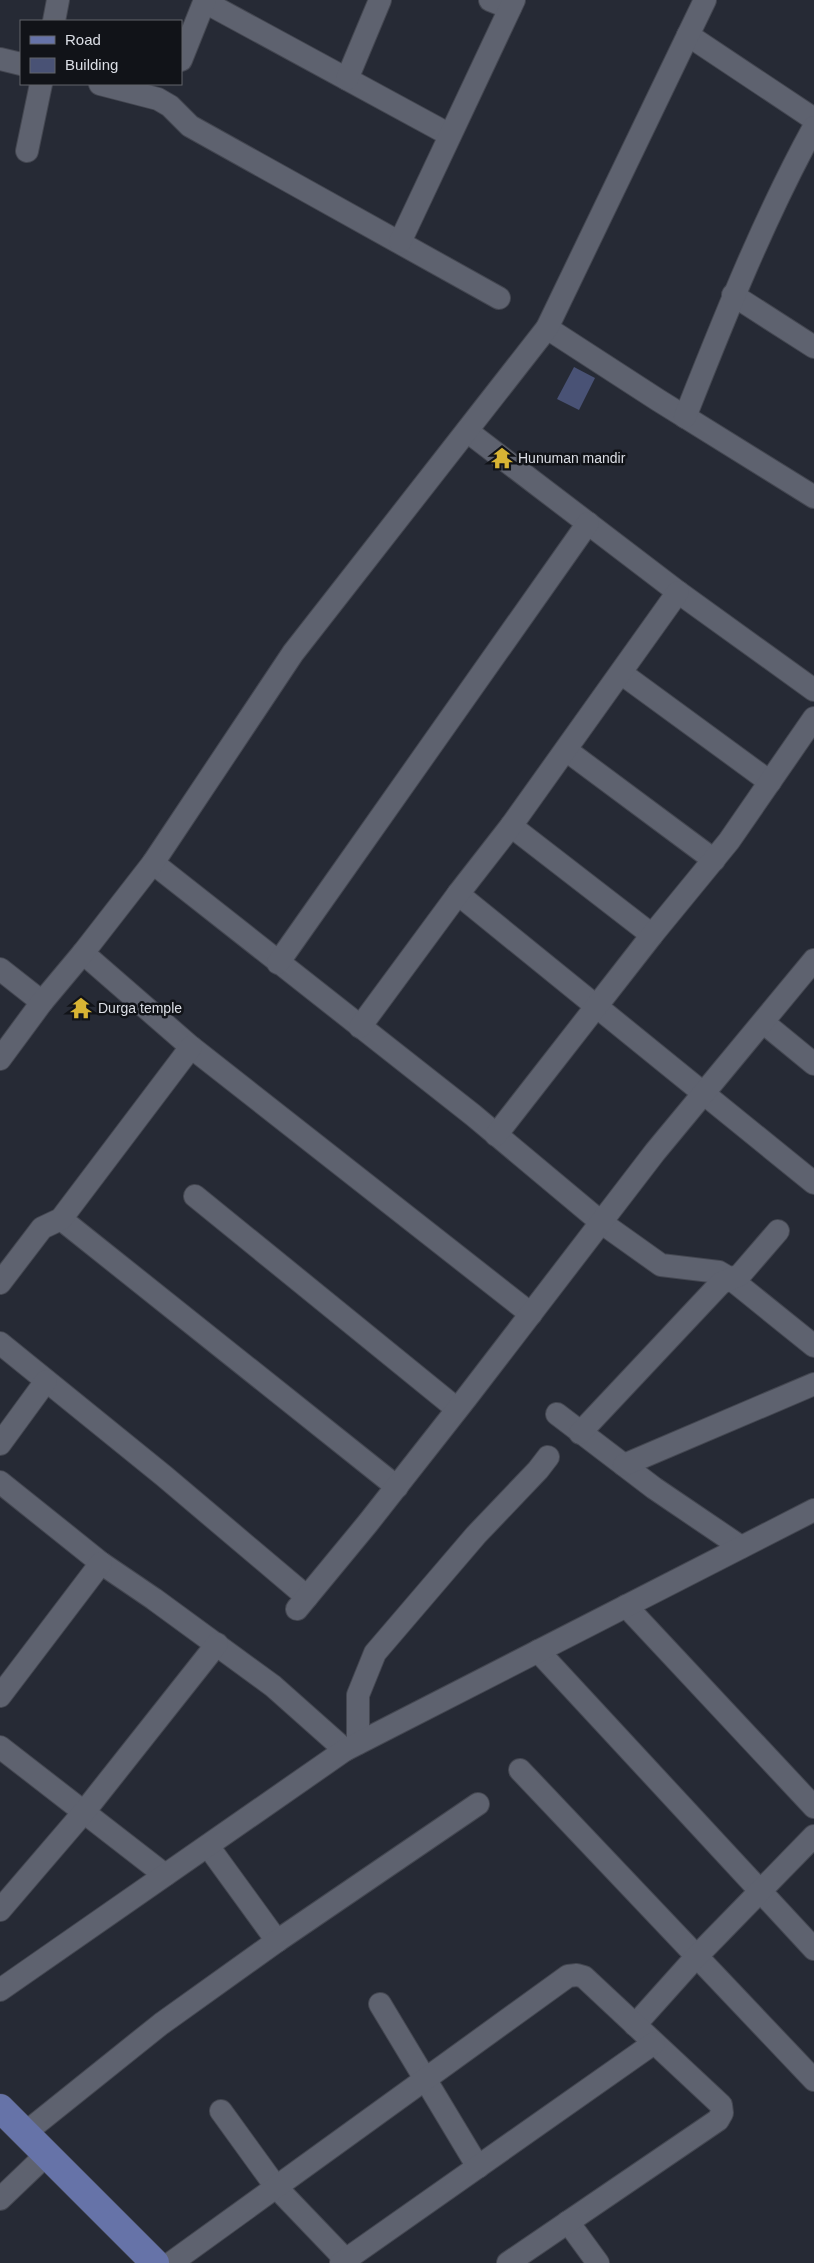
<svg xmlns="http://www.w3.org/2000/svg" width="814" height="2263" font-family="Arial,sans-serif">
  <rect width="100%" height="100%" fill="#262a35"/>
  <path fill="#495275" d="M574 367 595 378 579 410 557 399Z"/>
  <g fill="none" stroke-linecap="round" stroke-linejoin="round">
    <g stroke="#444751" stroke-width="24">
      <g id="minor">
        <path d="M490 0 510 8"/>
        <path d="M205 2 450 135"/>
        <path d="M54 21 58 0"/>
        <path d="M688 35 814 119"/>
        <path d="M0 59 21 64"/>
        <path d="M181 60 205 0"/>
        <path d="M347 79 380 0"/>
        <path d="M100 84 158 99 170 106 190 126 499 298"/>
        <path d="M27 151 41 84"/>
        <path d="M400 242 514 0"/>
        <path d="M733 295 814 347"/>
        <path d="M547 328 658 400 814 497"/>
        <path d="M685 417C724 319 763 220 814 127"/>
        <path d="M467 431 678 592 814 690"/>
        <path d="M621 673 770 782"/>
        <path d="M566 750 714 860"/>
        <path d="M511 826 652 935"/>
        <path d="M153 863 473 1115 602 1223 661 1265 719 1272 731 1279 814 1346"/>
        <path d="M458 894 814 1183"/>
        <path d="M83 953 191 1047 531 1314"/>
        <path d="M278 963 588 523"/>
        <path d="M0 969 42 1002"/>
        <path d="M764 1023 814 1064"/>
        <path d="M360 1027 458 894 511 826 678 592"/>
        <path d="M0 1059 42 1002 83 953 153 863 293 653 547 328 705 0"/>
        <path d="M496 1135 652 935 729 841 814 718"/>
        <path d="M195 1196 457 1409"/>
        <path d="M61 1219 397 1487"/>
        <path d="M0 1283 42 1228 61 1219 191 1047"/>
        <path d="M0 1343 164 1476 307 1597"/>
        <path d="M557 1414 654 1488 741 1547"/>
        <path d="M580 1433 721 1283 740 1275 778 1231"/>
        <path d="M0 1444 46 1381"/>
        <path d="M624 1465 814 1384"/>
        <path d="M0 1482 101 1563 154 1599 273 1686 345 1750"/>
        <path d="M626 1606 814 1807"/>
        <path d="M297 1609 368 1523 467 1397 655 1152 814 960"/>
        <path d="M538 1651 814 1949"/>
        <path d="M0 1696 101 1563"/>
        <path d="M358 1743V1695L375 1653 476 1535 538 1470 548 1457"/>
        <path d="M0 1747 165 1875"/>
        <path d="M520 1770 814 2080"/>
        <path d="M208 1846 277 1941"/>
        <path d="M0 1910 84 1812 217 1644"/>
        <path d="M0 1990 345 1750 814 1510"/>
        <path d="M380 2004 478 2167"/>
        <path d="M635 2025 696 1957 814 1836"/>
        <path d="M221 2111 276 2187 346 2260"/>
        <path d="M25 2133 161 2024 277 1941 478 1804"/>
        <path d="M0 2199 46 2155"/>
        <path d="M568 2222 598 2263"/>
        <path d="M171 2263 568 1976 577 1975 584 1977 721 2105 722 2113 718 2120 508 2263"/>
        <path d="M341 2263 654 2043"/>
      </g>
    </g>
    <g stroke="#444751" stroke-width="29">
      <path id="major" d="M0 2108 155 2263"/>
    </g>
    <use href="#minor" stroke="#5e626f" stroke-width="22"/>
    <use href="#major" stroke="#6673a8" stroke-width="28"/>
  </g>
  <defs>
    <g id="temple-bare" transform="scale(1.725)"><path d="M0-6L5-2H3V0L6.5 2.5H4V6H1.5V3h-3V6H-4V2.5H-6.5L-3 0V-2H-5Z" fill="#d8b434" stroke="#111318" stroke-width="2.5" paint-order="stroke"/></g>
  </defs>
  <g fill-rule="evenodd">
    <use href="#temple-bare" x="502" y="458"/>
    <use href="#temple-bare" x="81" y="1008"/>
  </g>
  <g text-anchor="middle" stroke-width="5" stroke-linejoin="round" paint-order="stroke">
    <g font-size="14" fill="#dbdee5" stroke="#111318" text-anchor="start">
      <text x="518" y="463">Hunuman mandir</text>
      <text x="98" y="1013">Durga temple</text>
    </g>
  </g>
  <rect x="20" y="20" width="162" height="65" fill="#111318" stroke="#62646a"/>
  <rect x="30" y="36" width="25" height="8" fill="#6673a8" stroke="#62646a"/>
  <text x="65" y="45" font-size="15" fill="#dbdee5">Road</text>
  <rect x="30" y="58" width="25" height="15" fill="#495275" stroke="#62646a"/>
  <text x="65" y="70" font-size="15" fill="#dbdee5">Building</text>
</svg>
